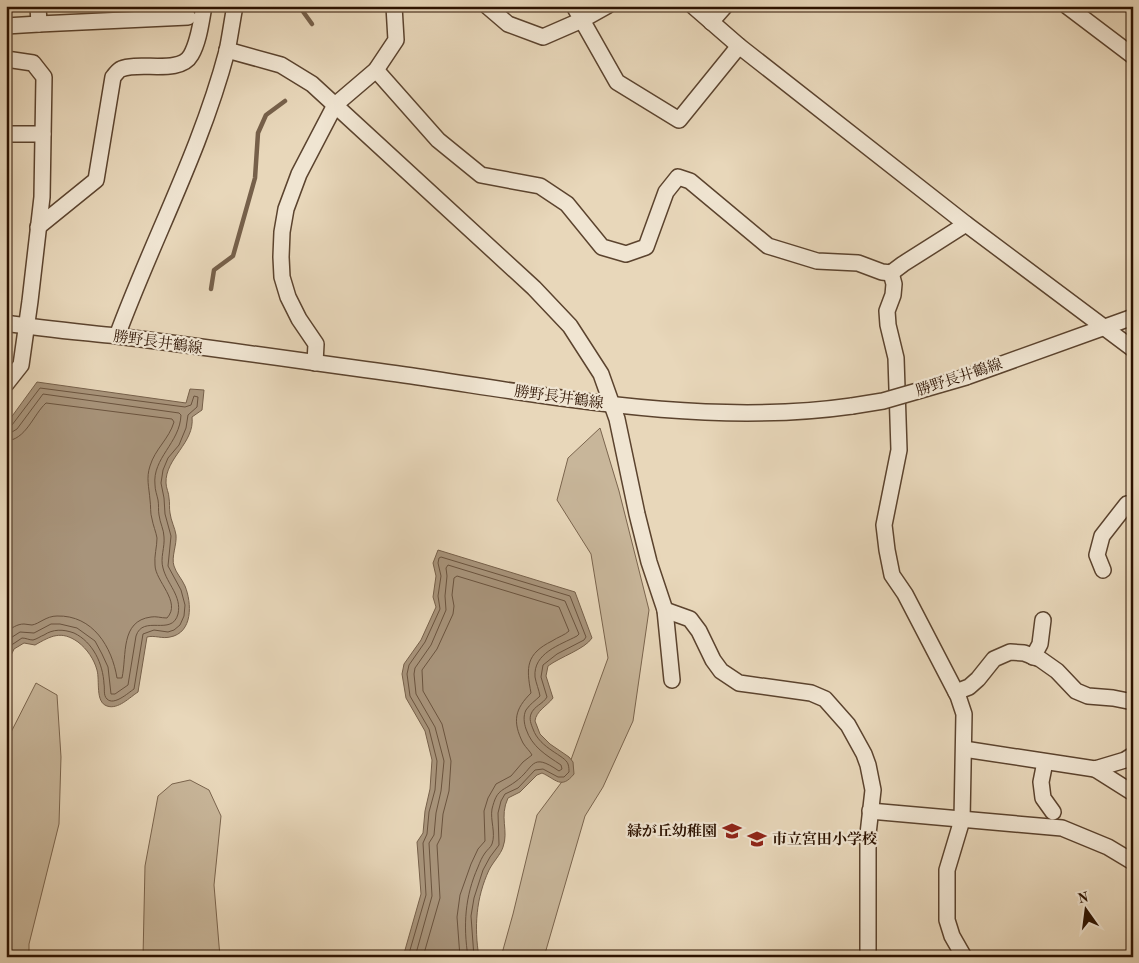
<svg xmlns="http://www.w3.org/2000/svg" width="1139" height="963" font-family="'Old Standard TT','Noto Serif JP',serif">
  <rect width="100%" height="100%" fill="#e8d7ba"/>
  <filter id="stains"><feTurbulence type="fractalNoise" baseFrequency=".004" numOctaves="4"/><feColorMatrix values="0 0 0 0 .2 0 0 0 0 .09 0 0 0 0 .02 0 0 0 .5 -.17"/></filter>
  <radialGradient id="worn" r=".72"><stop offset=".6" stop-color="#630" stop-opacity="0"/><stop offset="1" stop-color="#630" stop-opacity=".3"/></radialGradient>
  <g fill="#c8b69a" stroke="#7a644d">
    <path d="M600 428 619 491 649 610 633 721 603 787 585 816 544 957H501L513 914 537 815 564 779 608 658 591 554 557 500 568 458Z"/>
    <path d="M36 683 57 695 61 757 59 824 29 944V957H6V742Z"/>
    <path d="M190 780 209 790 221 816 214 885 220 957H143L145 866 158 796 172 784Z"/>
  </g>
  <g fill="#a8947b" stroke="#76604a">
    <path d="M37 382 186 403 190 389 204 390 202 410 192 417C195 443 165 458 166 483 166 488 169 493 169 498 170 503 169 508 170 513 171 521 175 528 176 535 177 545 171 557 174 566 176 573 182 579 185 586 192 603 193 633 170 637 162 639 155 635 147 637L138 692C130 697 118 710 107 706 95 702 100 681 97 670 94 659 87 649 78 642 61 630 51 636 35 645L24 643 14 649 6 666V427L10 419Z"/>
    <path d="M438 550 575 592 592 638C585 649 560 657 548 666L546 676 553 698C547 706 536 711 535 721L540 734 550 744 569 757 573 762 574 774C561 790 556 779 542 773L537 775 520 792 508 798C499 817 509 831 503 847 501 854 493 862 489 870 476 898 474 927 479 957H403L421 894 417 842 423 833 425 811 430 789 432 760 425 731 406 698 402 674 404 664 421 640 436 607 433 597 436 576 433 563Z"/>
  </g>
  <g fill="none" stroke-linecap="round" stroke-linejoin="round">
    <g stroke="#6a533e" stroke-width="1">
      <path d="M6 427 12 425 40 388 185 407 191 405 194 396 198 397 197 407 188 415 186 428 179 445 168 458 163 470 161 483 164 498 165 514 171 536 168 566 181 590 185 605 184 616 180 625 174 630 168 632 154 630 143 634 134 689C128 693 114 706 107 699 103 695 105 689 104 684 103 664 93 642 74 633 63 629 53 629 44 635 41 636 37 639 33 640 29 640 26 638 22 638L10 646 6 655"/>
      <path d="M6 433 12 432 17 429 43 394 179 413 181 415C180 443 152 458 155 485 155 490 157 495 158 500 159 505 158 510 159 515 160 523 164 530 164 537 165 547 160 558 163 568 167 584 182 596 178 614 172 637 143 614 136 636L128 685 115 694H111L108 667 102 654 95 641 77 628 60 624H51L34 633 20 632 6 641"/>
      <path d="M6 441C26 440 33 415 46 403L172 419 174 422C169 439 155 449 150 466 146 478 149 487 150 500 151 506 150 513 152 519 153 525 156 532 157 538 157 547 154 556 155 565 155 581 182 602 167 618 161 618 156 616 151 617 120 621 127 655 122 678H117C112 647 93 615 57 616 46 616 39 624 32 625 29 625 27 624 24 624 17 624 12 628 6 632"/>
      <path d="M408 957 426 895 423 843 427 834 429 812 435 790 437 761 429 729 410 696 407 674 409 665 425 642 440 609 438 596 441 576 438 563 439 558 441 557 570 596 586 637 584 640 557 654 543 665 541 677 547 697C543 704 534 706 531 714 529 719 531 724 533 729 540 749 565 755 568 764 569 767 569 770 569 772L564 777H558L543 769 535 770 518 788 505 794 501 801 498 813 499 845 490 857 483 870 474 898 471 916 474 957"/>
      <path d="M415 957 432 896 429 843 434 835 436 813 441 791 444 761 435 727 416 694 414 674 415 668 431 645 446 610 445 596 447 576 446 568 448 565 565 601 579 634 577 636C560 645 533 653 535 677 536 683 539 690 540 696 535 701 530 704 526 710 523 716 524 723 526 729 532 747 546 755 561 765L562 769 559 771C530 751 535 768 515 782 501 792 497 789 492 809 490 820 496 833 492 844 491 847 487 850 485 853 482 857 480 862 478 867 465 896 463 925 468 957"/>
      <path d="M423 957 440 898 437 845 441 837 443 814 449 791 451 761 442 724 423 691 422 670 437 649 453 614 454 606 452 595 454 578 457 576 559 607 569 631C565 635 558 637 552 641 526 654 526 667 531 693 515 709 512 721 523 743 526 748 530 751 532 755L523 762 511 776 496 784 488 798 484 811 485 841 478 849 471 864 460 895 457 917 460 957"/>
    </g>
    <g stroke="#76604a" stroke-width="4.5">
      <path d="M299 6 312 24"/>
      <path d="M211 289 214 270 233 256 255 178 258 133 266 115 285 101"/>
    </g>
    <g stroke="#5b432e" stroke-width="18">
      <g id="minor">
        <path d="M38 6 39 24 188 17"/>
        <path d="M487 6 508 24 543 37 582 20 607 6"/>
        <path d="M574 6 617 82 679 120 739 46"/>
        <path d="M693 6 739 46 966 224 1133 349"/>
        <path d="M1067 6 1133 56"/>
        <path d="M711 22 725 6"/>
        <path d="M6 26 39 24"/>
        <path d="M227 50 281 65 312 84 534 288 570 326 601 374 617 419 637 514 649 562 665 610 672 680"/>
        <path d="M6 59 33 63 44 77 42 197 30 301 21 365 6 384"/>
        <path d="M376 70 438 140 481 175 540 186 567 204 602 247 626 254 646 247 666 192 678 177 690 181 768 246 817 261 858 263 882 272 891 273 903 264 966 224"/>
        <path d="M6 134H43"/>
        <path d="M38 227 96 180 113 77C116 74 118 70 121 69 140 61 180 75 191 55 199 41 201 22 204 6"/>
        <path d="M891 273 894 284 893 295 887 311 888 325 896 358 899 450 884 525 887 550 892 575 905 594 958 696 964 714 962 820 947 870V920L952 936 964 957"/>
        <path d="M6 323C43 329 80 332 117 336 213 348 309 362 405 375 551 396 705 427 852 406"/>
        <path d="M117 336C152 241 201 150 227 51 230 37 232 21 235 6"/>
        <path d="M315 363 316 344 299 319 288 297 282 277 281 257 282 232 286 209 299 174 335 105 376 70 396 40 394 6"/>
        <path d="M966 377 1133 317"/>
        <path d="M1103 570 1097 555 1102 536 1127 504 1133 509"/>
        <path d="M665 610 690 619 699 631 713 660 721 671 739 683 811 693 825 699 848 725 864 754 868 765 873 790 868 834V957"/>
        <path d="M1033 657 1040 644 1043 620"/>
        <path d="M956 692 969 687 978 679 994 659 1010 652 1024 653 1040 659 1057 671 1076 691 1088 696 1113 698 1133 702"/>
        <path d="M964 749 1095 769 1125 760 1133 755"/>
        <path d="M1045 762 1041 782 1043 798 1053 812"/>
        <path d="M1095 769 1133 793"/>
        <path d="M870 811 1062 828 1108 847 1133 862"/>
      </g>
    </g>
    <use href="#minor" stroke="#f0e5d2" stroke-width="15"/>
    <g stroke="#5b432e" stroke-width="18" stroke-linecap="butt">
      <path id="minor-bridge" d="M852 406 883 401 966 377"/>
    </g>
    <use href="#minor-bridge" stroke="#f0e5d2" stroke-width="15"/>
  </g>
  <defs>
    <g id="school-bare" transform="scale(1.5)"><path d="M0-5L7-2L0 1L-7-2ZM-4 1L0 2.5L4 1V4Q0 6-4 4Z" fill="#8f2418" stroke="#f0e5d2" stroke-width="2.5" paint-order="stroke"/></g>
  </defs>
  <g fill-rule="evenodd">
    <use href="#school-bare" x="732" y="831"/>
    <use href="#school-bare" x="757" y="839"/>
  </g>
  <g text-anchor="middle" stroke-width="4.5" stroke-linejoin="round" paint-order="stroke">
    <g font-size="15" fill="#2c1200" stroke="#f0e5d2">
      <text transform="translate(158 342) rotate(8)" y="5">勝野長井鶴線</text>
      <text transform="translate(959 377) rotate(-18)" y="5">勝野長井鶴線</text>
      <text transform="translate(559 397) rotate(8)" y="5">勝野長井鶴線</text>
    </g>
    <g font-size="15" font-weight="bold" fill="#2c1200" stroke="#f0e5d2" text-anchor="end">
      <text x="717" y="836">緑が丘幼稚園</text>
      <text x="772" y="844" text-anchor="start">市立宮田小学校</text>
    </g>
  </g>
  <rect width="1139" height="963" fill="none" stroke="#e8d7ba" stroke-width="25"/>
  <rect x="8" y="8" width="1124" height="948" fill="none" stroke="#2c1200" stroke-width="2.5"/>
  <rect x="12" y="12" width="1114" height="938" fill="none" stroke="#2c1200"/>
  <g transform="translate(1086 910) rotate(346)" stroke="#f0e5d2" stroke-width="4" paint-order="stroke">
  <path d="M0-4L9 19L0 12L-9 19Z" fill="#2c1200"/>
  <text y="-8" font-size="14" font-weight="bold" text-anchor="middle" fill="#2c1200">N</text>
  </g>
  <rect width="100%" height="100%" filter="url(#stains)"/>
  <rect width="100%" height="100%" fill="url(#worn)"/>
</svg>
